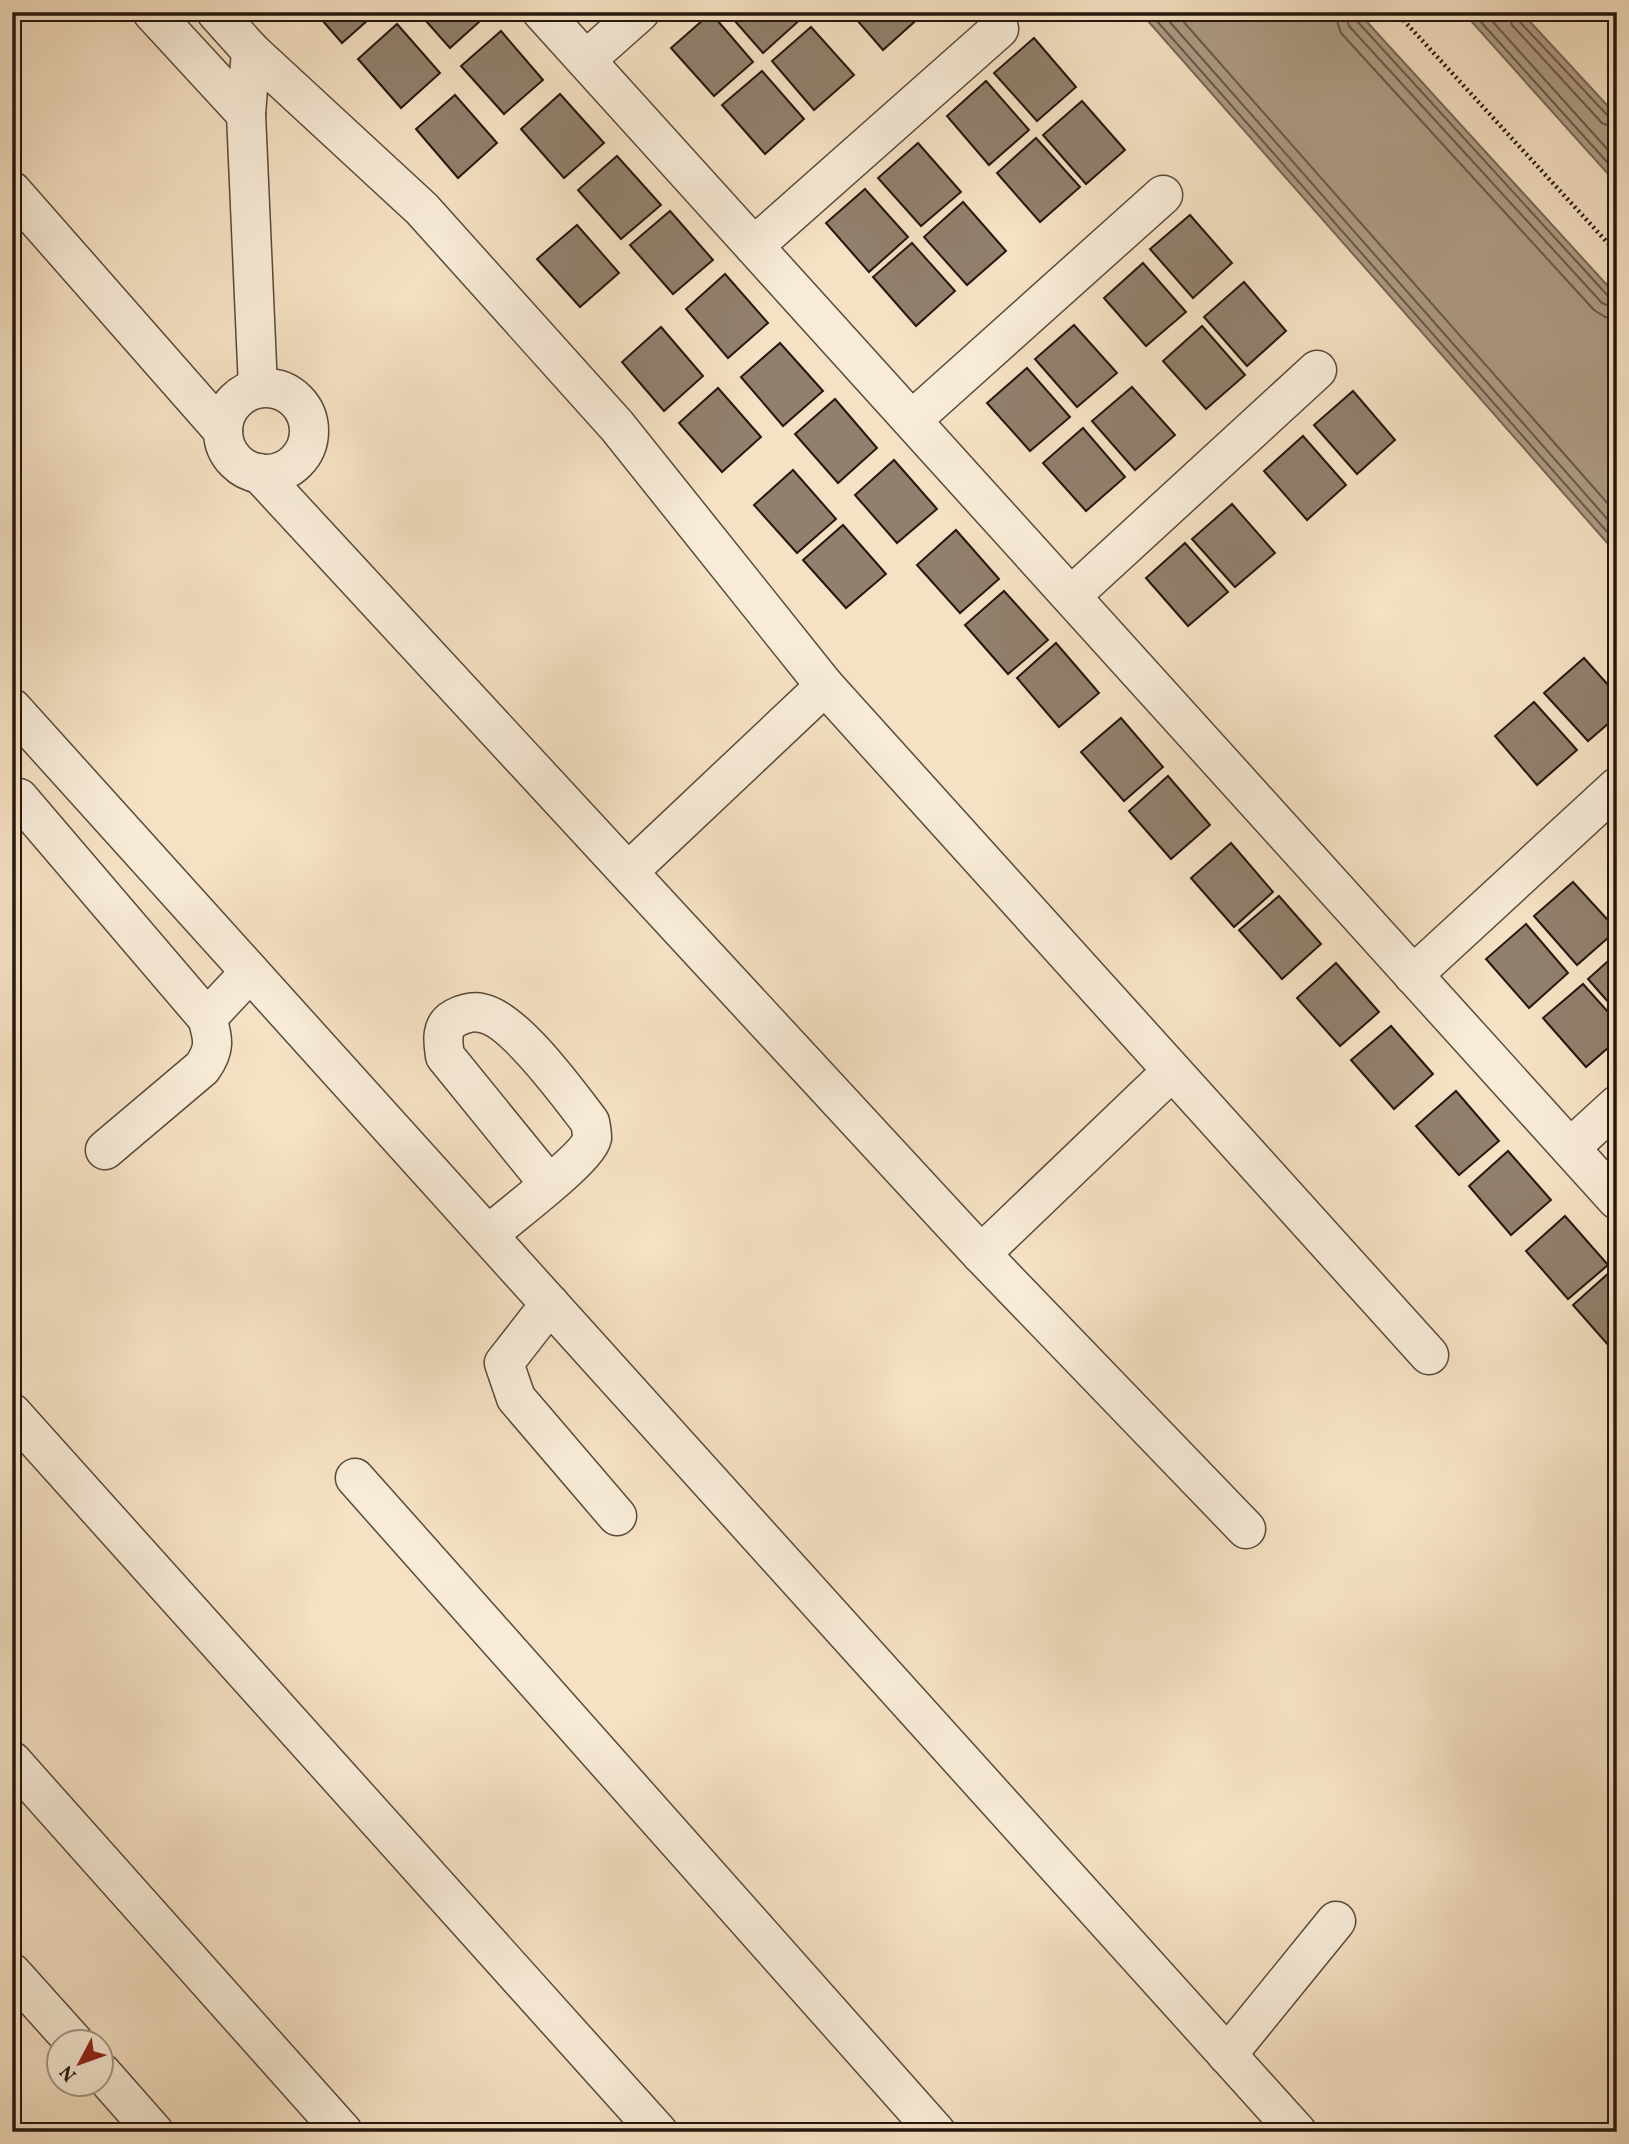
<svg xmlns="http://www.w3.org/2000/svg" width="1629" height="2144" font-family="Vollkorn,serif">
  <rect width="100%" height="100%" fill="#f5e1c3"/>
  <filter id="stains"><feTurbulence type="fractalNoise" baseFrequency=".00286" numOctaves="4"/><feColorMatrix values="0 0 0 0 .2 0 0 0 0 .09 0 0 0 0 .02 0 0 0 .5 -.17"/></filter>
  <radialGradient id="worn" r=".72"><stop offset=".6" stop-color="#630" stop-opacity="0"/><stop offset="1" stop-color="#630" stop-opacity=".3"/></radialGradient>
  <g fill="#ae9c86" stroke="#776756" stroke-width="2">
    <path d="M1140 12H1358L1617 296V554Z"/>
    <path d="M1463 12H1521L1617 116V184Z"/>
  </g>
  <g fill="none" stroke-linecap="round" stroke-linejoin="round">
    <g stroke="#6a5a4a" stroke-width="2">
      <path d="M1149 12 1617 543"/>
      <path d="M1161 12 1617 530"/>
      <path d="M1175 12 1617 514"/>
      <path d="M1334 12 1341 33 1594 310 1605 317 1617 319"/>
      <path d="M1345 12 1349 26 1602 303 1617 309"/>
      <path d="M1353 12 1356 20 1609 297 1617 300"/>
      <path d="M1472 12 1617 173"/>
      <path d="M1484 12 1617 160"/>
      <path d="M1508 12 1512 25 1602 123 1617 129"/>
      <path d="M1517 12 1518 20 1609 117 1617 120"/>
    </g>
  </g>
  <g fill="#91806d" stroke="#25170f" stroke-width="2">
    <path d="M315 12H377L342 43Z"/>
    <path d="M418 12H488L489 13 450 48Z"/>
    <path d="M727 12H797L802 18 763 53Z"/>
    <path d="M850 12H920L922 15 883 50Z"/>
    <path d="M711 13 753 62 714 96 671 48Z"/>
    <path d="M397 24 440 73 401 108 358 59Z"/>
    <path d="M811 27 854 75 814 110 772 61Z"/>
    <path d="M501 31 543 80 504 114 461 66Z"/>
    <path d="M1034 38 1076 87 1037 121 994 73Z"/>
    <path d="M762 71 804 119 765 154 722 105Z"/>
    <path d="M986 81 1029 130 989 165 947 116Z"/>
    <path d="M560 94 604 143 564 178 521 129Z"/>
    <path d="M455 95 497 143 458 178 416 129Z"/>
    <path d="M1082 101 1125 150 1086 184 1043 135Z"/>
    <path d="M1036 138 1080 187 1040 222 997 173Z"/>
    <path d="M918 143 961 192 921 226 878 178Z"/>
    <path d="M617 156 661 205 621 239 578 190Z"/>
    <path d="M865 189 908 237 869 272 826 223Z"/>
    <path d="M963 202 1006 251 967 285 924 237Z"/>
    <path d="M670 211 713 260 673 294 630 245Z"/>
    <path d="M1190 215 1232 263 1193 298 1150 249Z"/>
    <path d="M577 225 619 273 580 307 537 259Z"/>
    <path d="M912 243 955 291 916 326 873 277Z"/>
    <path d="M1143 263 1186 312 1146 346 1104 298Z"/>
    <path d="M725 274 768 323 728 358 686 309Z"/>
    <path d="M1244 282 1286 331 1247 366 1204 317Z"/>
    <path d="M1074 325 1117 373 1077 407 1035 359Z"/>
    <path d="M1202 326 1245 375 1206 409 1163 361Z"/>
    <path d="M661 327 703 376 664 411 622 362Z"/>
    <path d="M780 343 823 391 783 426 741 377Z"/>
    <path d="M1027 368 1070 417 1030 451 987 403Z"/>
    <path d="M1132 387 1175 435 1135 470 1092 421Z"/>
    <path d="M718 388 761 437 722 472 679 423Z"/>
    <path d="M1353 391 1395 440 1357 474 1314 425Z"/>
    <path d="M835 399 877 448 838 483 795 434Z"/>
    <path d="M1083 428 1125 477 1086 511 1043 463Z"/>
    <path d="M1303 436 1346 485 1307 520 1264 471Z"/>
    <path d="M894 460 937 509 897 543 855 495Z"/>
    <path d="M793 470 836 519 797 553 754 505Z"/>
    <path d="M1232 504 1275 553 1235 587 1192 539Z"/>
    <path d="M843 525 886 574 846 608 803 560Z"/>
    <path d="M956 530 999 579 960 613 917 565Z"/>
    <path d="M1185 543 1228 592 1188 626 1146 578Z"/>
    <path d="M1004 591 1048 640 1008 674 965 625Z"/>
    <path d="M1056 643 1099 693 1059 727 1017 678Z"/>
    <path d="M1584 658 1617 695V716L1588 741 1544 693Z"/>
    <path d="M1534 702 1577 750 1537 785 1495 736Z"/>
    <path d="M1121 718 1163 767 1124 801 1081 752Z"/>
    <path d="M1168 776 1210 825 1171 859 1129 811Z"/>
    <path d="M1231 843 1273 892 1234 927 1191 878Z"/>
    <path d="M1573 882 1617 930 1577 965 1534 916Z"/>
    <path d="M1279 896 1321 944 1282 979 1239 930Z"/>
    <path d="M1526 924 1568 973 1529 1008 1486 959Z"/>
    <path d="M1617 953V1012L1588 979Z"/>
    <path d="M1336 963 1379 1012 1340 1046 1297 998Z"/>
    <path d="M1583 984 1617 1022V1040L1586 1067 1543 1018Z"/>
    <path d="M1391 1026 1433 1074 1394 1109 1351 1060Z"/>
    <path d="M1456 1091 1499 1141 1459 1175 1416 1126Z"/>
    <path d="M1508 1151 1551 1200 1511 1235 1469 1186Z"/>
    <path d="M1565 1216 1608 1265 1568 1299 1526 1251Z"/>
    <path d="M1612 1270 1617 1275 1616 1354 1573 1305Z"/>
  </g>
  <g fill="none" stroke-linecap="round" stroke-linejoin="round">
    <g stroke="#594a3c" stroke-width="41">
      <g id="minor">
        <path d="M152 12 246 114"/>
        <path d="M216 12 251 51 422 209 617 426 825 686 1429 1355"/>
        <path d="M542 12 1617 1200"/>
        <path d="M251 51 246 114 258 388"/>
        <path d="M586 60 640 12"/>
        <path d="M12 191 223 431"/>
        <path d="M754 246 999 29"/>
        <circle cx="266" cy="431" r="43"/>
        <path d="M912 420 1163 195"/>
        <path d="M259 473 981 1254 1246 1529"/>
        <path d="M1071 596 1317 370"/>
        <path d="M12 708 1297 2132"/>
        <path d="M19 798 207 1018C214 1040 215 1050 202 1068L105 1150"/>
        <path d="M629 871 825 686"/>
        <path d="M1413 975 1617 787"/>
        <path d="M207 1018 250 972"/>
        <path d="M1570 1148 1617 1105"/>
        <path d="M488 1235C507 1218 588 1158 592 1138 592 1134 591 1127 590 1122 570 1096 513 1017 481 1013 473 1011 463 1014 455 1018 440 1026 443 1042 445 1056L549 1184"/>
        <path d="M981 1254 1172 1071"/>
        <path d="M550 1304 504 1363 516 1398 617 1516"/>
        <path d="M12 1413 658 2132"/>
        <path d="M355 1478 936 2132"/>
        <path d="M12 1761 343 2132"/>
        <path d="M12 1973 74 2042"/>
        <path d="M1227 2055 1336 1921"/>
        <path d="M102 2073 154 2132"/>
      </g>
    </g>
    <path stroke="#25170f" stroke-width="4.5" stroke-dasharray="2 3.5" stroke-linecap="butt" d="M1396 12 1617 253"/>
    <use href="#minor" stroke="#f8ecd8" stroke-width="38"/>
  </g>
  <rect width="1629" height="2144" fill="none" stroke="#f5e1c3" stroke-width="42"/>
  <rect x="14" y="14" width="1601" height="2116" fill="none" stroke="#25170f" stroke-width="3.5"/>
  <rect x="21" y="21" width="1587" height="2102" fill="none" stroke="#25170f" stroke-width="2"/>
  <g transform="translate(80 2063) rotate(229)"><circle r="33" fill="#f8ecd8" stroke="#a49788" stroke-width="2"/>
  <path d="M0-5L12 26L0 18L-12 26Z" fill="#8f2418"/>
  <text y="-10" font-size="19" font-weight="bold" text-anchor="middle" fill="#25170f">N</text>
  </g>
  <rect width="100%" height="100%" filter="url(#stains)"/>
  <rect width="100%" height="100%" fill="url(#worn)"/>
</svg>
